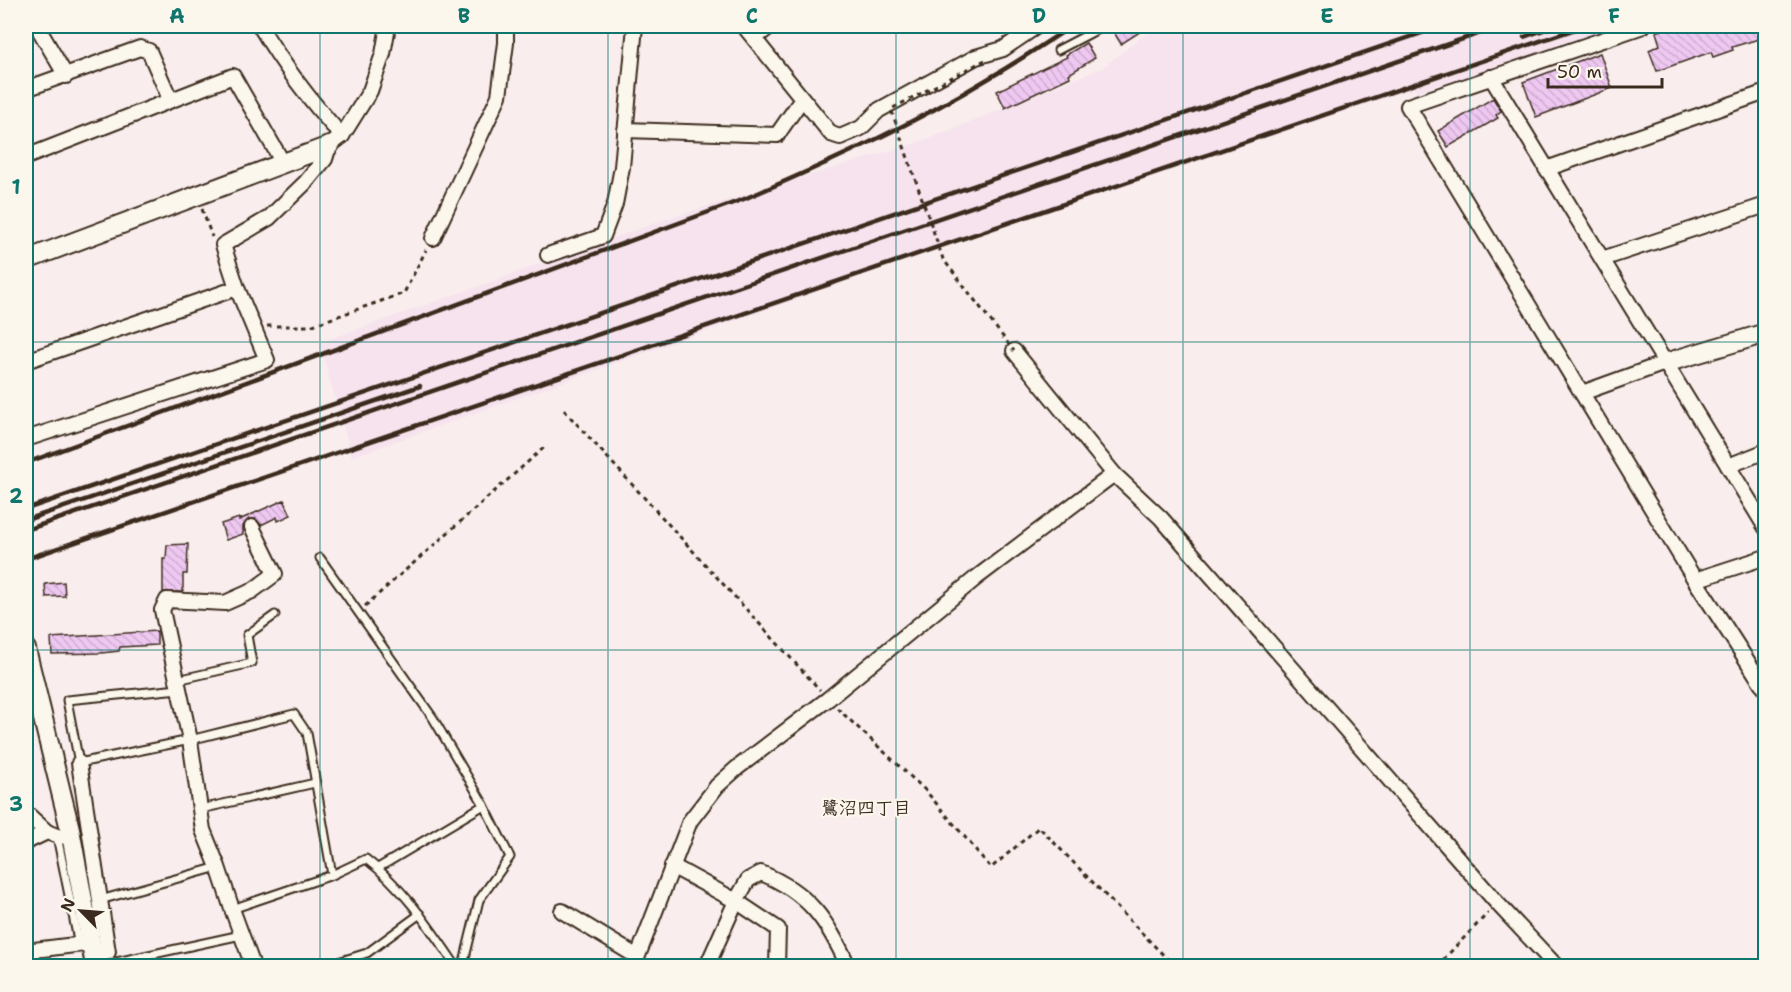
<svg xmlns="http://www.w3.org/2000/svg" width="1791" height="992" font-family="'Shantell Sans','Klee One',sans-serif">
  <defs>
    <pattern id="building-back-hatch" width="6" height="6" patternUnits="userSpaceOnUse" patternTransform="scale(1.5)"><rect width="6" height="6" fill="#efc8f2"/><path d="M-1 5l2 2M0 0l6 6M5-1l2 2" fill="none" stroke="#ceaccf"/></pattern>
  </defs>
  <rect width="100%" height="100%" fill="#f9eeed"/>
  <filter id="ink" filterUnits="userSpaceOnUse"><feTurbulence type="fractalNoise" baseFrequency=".0167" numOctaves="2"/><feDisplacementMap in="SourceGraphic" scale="12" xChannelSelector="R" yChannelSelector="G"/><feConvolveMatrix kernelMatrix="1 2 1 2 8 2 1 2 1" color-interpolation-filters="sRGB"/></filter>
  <g filter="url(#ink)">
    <path fill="#f6e3ee" d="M1156 26H1621L1417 92 1414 88 951 244 352 457 319 343 663 220 928 139 1102 68Z"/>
    <g fill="url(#building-back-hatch)" stroke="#3b2a1e" stroke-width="1.5">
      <path d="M1110 26H1149L1121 44Z"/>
      <path d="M1673 26H1758L1762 38 1732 47 1733 50 1713 57 1711 52 1657 71 1649 50 1660 45 1656 32Z"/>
      <path d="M1086 43 1095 58 1069 74 1070 77 1005 108 997 91 1067 57 1066 55Z"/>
      <path d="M1600 53 1612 88 1536 117 1523 82Z"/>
      <path d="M1493 98 1501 111 1496 115 1498 118 1448 147 1438 131Z"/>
      <path d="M284 500 291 515 278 521 277 517 261 525 256 519H249L243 526V534L226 540 221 524 239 518V520Z"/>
      <path d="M188 544 187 574H183V592H163V559H166L167 545Z"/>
      <path d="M64 582 65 596 46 597 45 584Z"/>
      <path d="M157 631V645L120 647 119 651 101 653 52 654 51 638Z"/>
    </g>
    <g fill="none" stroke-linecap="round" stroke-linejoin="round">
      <g stroke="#3b2a1e" stroke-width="11">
        <g id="service">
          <path d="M757 41 776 26"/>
          <path d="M1058 50 1104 26"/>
          <path d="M320 558 433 718 484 805 510 857 479 900 463 966"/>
          <path d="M177 680 252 663 247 635 275 615"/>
          <path d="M179 689 67 700 79 763 190 740 294 714 307 733 332 875"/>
          <path d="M201 809 315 783"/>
          <path d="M57 836 79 945"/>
          <path d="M378 868 484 805"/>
          <path d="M100 900 218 867"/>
          <path d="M232 909 332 875 366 859C404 888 430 928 456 966"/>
          <path d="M98 966 241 935"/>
          <path d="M325 966 367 953 420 914"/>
        </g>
      </g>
      <g stroke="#3b2a1e" stroke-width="18">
        <g id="minor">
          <path d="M37 26 66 76"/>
          <path d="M260 26C283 65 311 102 342 136"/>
          <path d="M744 26 831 134 840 137 861 128 879 110 976 57 1003 49 1037 26"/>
          <path d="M1643 26 1408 106 1695 580 1766 690"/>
          <path d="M1491 77 1766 528"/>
          <path d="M26 89 140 48 149 51 170 99"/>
          <path d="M625 130 777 135 802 99"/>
          <path d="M26 157 233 76 283 163"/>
          <path d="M1546 169 1766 92"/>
          <path d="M433 238 499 96 506 43V26"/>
          <path d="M548 255 603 236 615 204 622 167 635 26"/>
          <path d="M1602 259 1766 205"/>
          <path d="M1014 351 1114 474 1161 518 1497 903 1556 966"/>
          <path d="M26 361 237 288"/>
          <path d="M1582 393 1665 363"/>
          <path d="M26 439 267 360 237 288 223 245 269 218 306 182 325 159 329 146 342 136 370 91 383 54 388 26"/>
          <path d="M1728 466 1766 451"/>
          <path d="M252 527 275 574 252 591 225 603 167 600 162 610 190 740 203 830 218 867 232 909 253 966"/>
          <path d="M1695 580 1766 557"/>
          <path d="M79 763 108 952 93 957"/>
          <path d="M26 813 47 832"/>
          <path d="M26 842 47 832 57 836 71 837"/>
          <path d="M672 866 736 901 778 929 777 966"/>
          <path d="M562 911 636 956"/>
          <path d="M26 951 91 943"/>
          <path d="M634 966 690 821 717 786 737 768 828 699 976 578 1114 474"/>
          <path d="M707 966 736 901 748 880 761 873C808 892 828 921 848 966"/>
        </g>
      </g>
      <g stroke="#3b2a1e" stroke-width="22">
        <g id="tertiary">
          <path d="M26 260 329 146"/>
          <path d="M1665 363 1766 333"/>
          <path d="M26 649 70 829 95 966"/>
        </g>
      </g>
      <g stroke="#3b2a1e" stroke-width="3" stroke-dasharray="4.5 4.5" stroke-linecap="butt">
        <path d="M202 209 212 237"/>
        <path d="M267 326H310L404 293 426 250"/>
        <path d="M564 410 820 690"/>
        <path d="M365 606 547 445"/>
        <path d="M837 708 925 790 991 868 1039 827 1174 966"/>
        <path d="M1437 966 1488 913"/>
      </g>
      <use href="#service" stroke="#fbf7ec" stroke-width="7"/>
      <use href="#minor" stroke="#fbf7ec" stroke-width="14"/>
      <use href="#tertiary" stroke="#fbf7ec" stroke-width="18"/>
      <g stroke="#3b2a1e" stroke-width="4.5">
        <path d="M1524 37 1555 26"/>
        <path d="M26 463 744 199C828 163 912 125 991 77 1019 61 1045 43 1072 26"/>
        <path d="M26 509 1442 26"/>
        <path d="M26 520 420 386"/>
        <path d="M26 530 1501 26"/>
        <path d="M26 559 1584 26"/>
      </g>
      <path stroke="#3b2a1e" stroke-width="3" stroke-dasharray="4.5 4.5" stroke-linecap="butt" d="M985 60 891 109 943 259 1014 351"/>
    </g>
  </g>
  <path fill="none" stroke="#0f766e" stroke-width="1.5" stroke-opacity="0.55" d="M320 26V966M608 26V966M896 26V966M1183 26V966M1470 26V966M26 342H1766M26 650H1766"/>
  <g text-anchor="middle" stroke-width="4.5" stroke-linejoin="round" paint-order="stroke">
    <g font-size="18" font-weight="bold" fill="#3b2a1e" stroke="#fbf7ec">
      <text x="866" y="814">鷺沼四丁目</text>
    </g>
  </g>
  <rect width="1791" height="992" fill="none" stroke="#fbf7ec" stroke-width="66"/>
  <g transform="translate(81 911) rotate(295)" stroke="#fbf7ec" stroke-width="4.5" paint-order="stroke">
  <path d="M0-4.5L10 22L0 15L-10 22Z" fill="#3b2a1e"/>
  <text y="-9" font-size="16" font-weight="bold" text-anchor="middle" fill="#3b2a1e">N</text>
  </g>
  <path d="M1548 78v9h114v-9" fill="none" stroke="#3b2a1e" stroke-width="3"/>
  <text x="1557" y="78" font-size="18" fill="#3b2a1e" stroke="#fbf7ec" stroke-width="4.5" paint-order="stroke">50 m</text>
  <rect x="33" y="33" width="1725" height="926" fill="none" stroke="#0f766e" stroke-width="2"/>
  <g font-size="20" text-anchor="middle" font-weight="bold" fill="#0f766e">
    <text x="177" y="23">A</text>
    <text x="464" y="23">B</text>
    <text x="752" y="23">C</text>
    <text x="1039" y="23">D</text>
    <text x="1327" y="23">E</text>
    <text x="1614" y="23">F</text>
    <text x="16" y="194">1</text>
    <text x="16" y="503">2</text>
    <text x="16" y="811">3</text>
  </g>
</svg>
